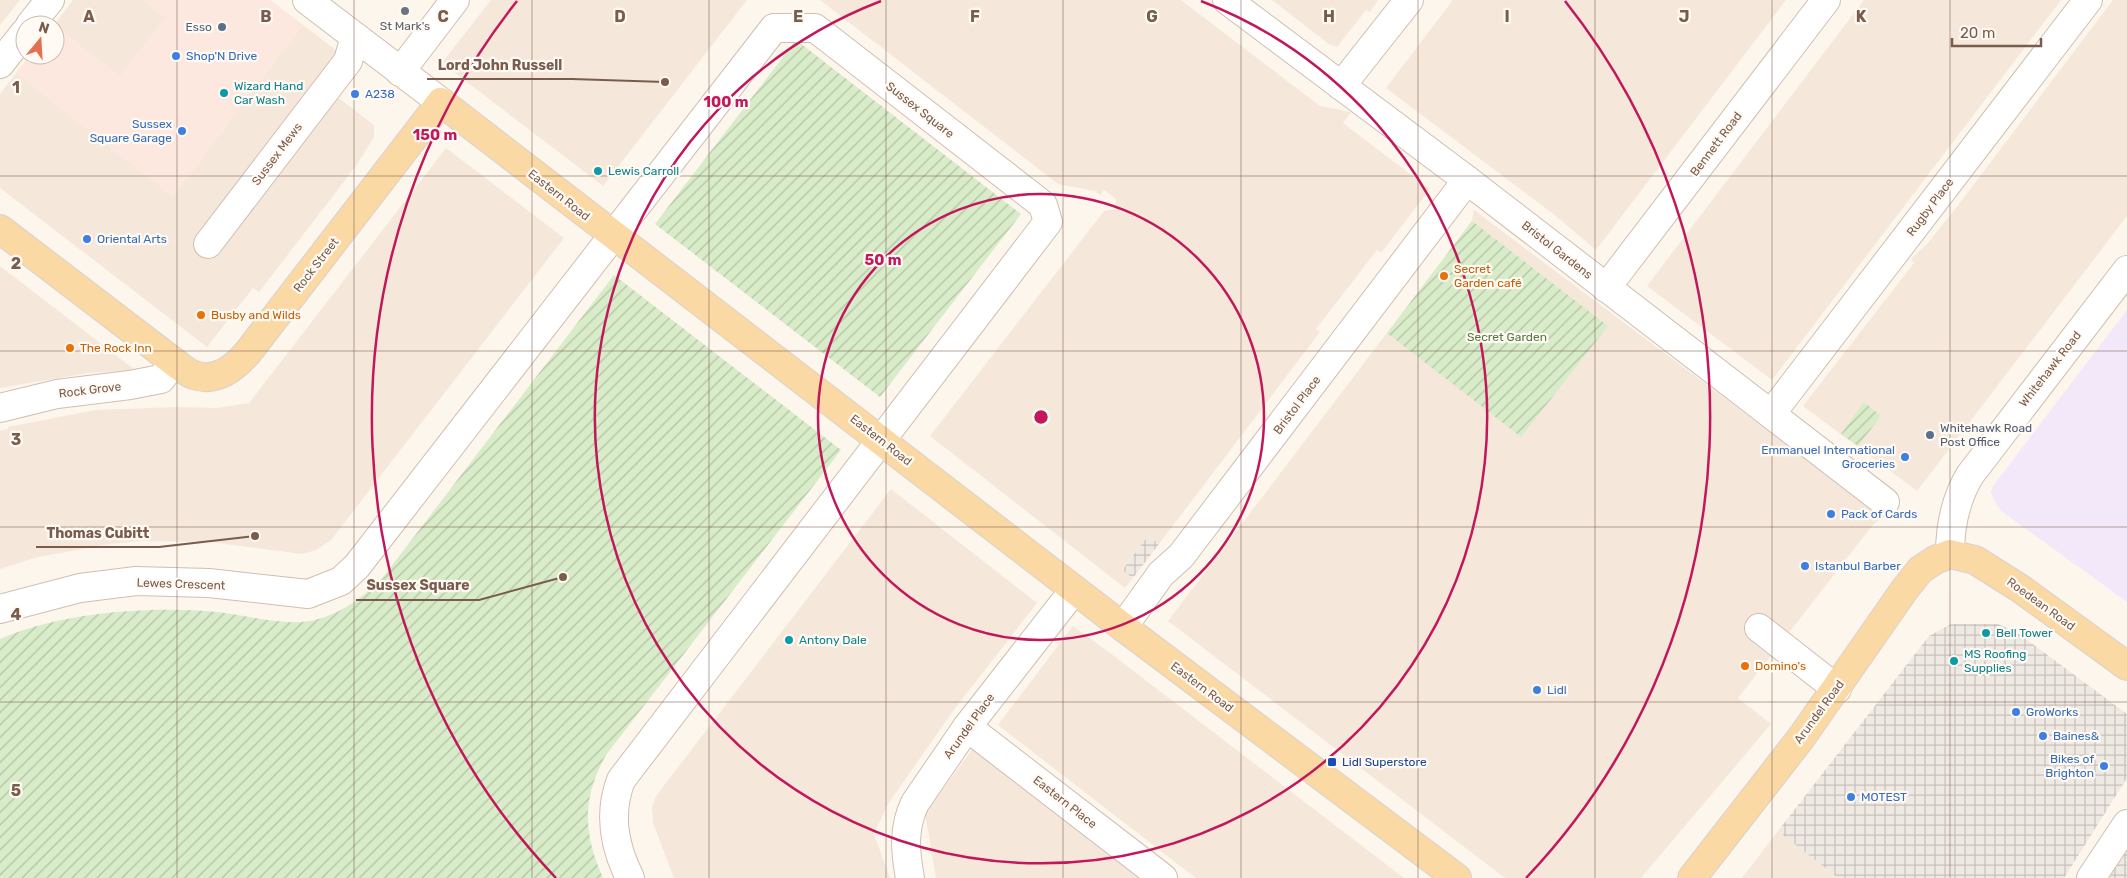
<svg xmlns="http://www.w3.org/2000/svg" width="2127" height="878" font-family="Rubik,sans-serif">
  <defs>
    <pattern id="industrial-grid" width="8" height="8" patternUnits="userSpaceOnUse" patternTransform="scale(1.25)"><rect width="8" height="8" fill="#efe9e4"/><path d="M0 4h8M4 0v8" fill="none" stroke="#c7c0bb"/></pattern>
    <pattern id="garden-furrows" width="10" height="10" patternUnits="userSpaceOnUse" patternTransform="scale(1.25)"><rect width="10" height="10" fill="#d8ecc9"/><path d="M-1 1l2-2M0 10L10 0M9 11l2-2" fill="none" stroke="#b4c2a5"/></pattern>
  </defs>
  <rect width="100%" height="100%" fill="#fdf6ec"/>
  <g fill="#f5e8da">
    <path d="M0 0H20L0 25Z"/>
    <path d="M73 0H270L340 53 318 82 374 125V137L356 166 259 292 253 288 207 347 0 188V94L30 55H55L54 25Z"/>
    <path d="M491 0H747L603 186 442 63Z"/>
    <path d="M820 0H1181L1320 106 1351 112 1343 123 1430 189 1381 253 1377 250 1316 329 1320 332 1159 544 1148 536 1122 569 1133 578 1125 588 930 436 1104 211 1116 209V199L1104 190 1100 195 1095 191 1058 184Z"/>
    <path d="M1272 0H1378L1370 12 1366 10 1337 47 1329 44Z"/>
    <path d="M1453 0H1786L1596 250 1556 216 1386 88Z"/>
    <path d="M1864 0H2061L1772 380 1647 286Z"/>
    <path d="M2113 0H2127V216L1917 491 1803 406 1914 263 1911 259 1927 244 1956 208Z"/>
    <path d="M446 148 564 238 331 540 316 550 302 554 211 542 143 541 110 544 38 557 0 569V431L8 429V427L95 410 177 407 218 408 249 403Z"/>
    <path d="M1474 210 1883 517 1872 526 1738 698 1771 724 1641 878H1505L1168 621 1466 229 1472 221Z"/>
    <path d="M0 266 100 343 135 370 88 373 0 388Z"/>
    <path d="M891 489 1037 603 953 711 888 804 874 834 890 878H674L653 823 652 808 656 796Z"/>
    <path d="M1073 626 1110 653 1404 878H1196L1171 859 998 725Z"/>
    <path d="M974 747 1142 878H936L925 814Z"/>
    <path d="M1778 831 1838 878H1742Z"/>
  </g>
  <path fill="#fde8e0" d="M142 0H270L302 26 173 197 16 73 30 55H55V26L120 76 165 18Z"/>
  <g fill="url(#industrial-grid)">
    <path d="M1148 536 1159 544 1133 578 1122 570Z"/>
    <path d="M1951 624H1998L2015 631 2127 714V778L2064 878H1838L1778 831 1929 636Z"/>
    <path d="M2127 849V878H2109Z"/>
  </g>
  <path fill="#f3e8fa" d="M2127 310V602L2004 513 1997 506 1991 492 1993 486Z"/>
  <g fill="url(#garden-furrows)">
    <path d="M796 40 1021 214 880 397 655 224Z"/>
    <path d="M1472 221 1608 326 1521 437 1387 333Z"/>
    <path d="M614 275 841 450 606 755C582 798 583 833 603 878H0V639C63 612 149 606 217 612 248 615 283 627 315 620 343 613 364 596 384 576Z"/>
    <path d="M1864 402 1881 416 1858 446 1841 434Z"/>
  </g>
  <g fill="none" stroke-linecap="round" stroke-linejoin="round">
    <g stroke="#d1beb0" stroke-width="30">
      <g id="minor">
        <path d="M307 0 441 102"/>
        <path d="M1227 0 1467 180 1885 502"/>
        <path d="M30 25 50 0"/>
        <path d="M0 64 25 32"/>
        <path d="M400 72 455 0"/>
        <path d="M1341 86 1409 0"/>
        <path d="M208 244 348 61 355 37"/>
        <path d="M1606 288 1826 0"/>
        <path d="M0 408 57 394 130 385 161 379 174 362"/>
        <path d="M1771 414 2088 0"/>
        <path d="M1950 554C1950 525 1955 500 1970 475L2127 270"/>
        <path d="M0 609 80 588 136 581 209 583 308 594 341 581 357 566 774 28H815L1043 205 1048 222 621 780C608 814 614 846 630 878"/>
        <path d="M1123 627 1161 574 1181 556 1467 180"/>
        <path d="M1759 628 1837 689"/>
        <path d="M967 727 1163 878"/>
        <path d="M910 878C905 851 903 828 915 803L967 727 1074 590"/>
        <path d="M2091 878 2127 824"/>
      </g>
    </g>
    <g stroke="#dad1cd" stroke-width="30">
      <g id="major">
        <path d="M0 229 174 362C180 366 187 373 194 375 216 383 236 367 249 351L441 102 1123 627 1457 878"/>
        <path d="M1692 878 1801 738 1905 589 1920 570 1935 560 1950 554 1975 560 2021 589 2127 666"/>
      </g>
    </g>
    <use href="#minor" stroke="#fff" stroke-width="28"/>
    <use href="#major" stroke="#fbd9a5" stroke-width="28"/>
  </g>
  <path fill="none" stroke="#7a5c4d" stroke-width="1" stroke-opacity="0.55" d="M177 0V878M354 0V878M532 0V878M709 0V878M886 0V878M1063 0V878M1241 0V878M1418 0V878M1595 0V878M1772 0V878M1950 0V878M0 176H2127M0 351H2127M0 527H2127M0 702H2127"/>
  <g fill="none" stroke="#c2185b" stroke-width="2.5">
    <circle cx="1041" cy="417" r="223"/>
    <path d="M1201 1A446 446 0 1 1 881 1"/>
    <path d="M556 878A669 669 0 0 1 517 1M1565 1A669 669 0 0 1 1526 878"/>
  </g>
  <circle fill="#6b7280" stroke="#fffaf3" stroke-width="2" cx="405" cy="11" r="5"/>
  <g fill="#5c6f8a" stroke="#fffaf3" stroke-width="2">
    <circle cx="222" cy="27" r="5"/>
    <circle cx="1930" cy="435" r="5"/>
  </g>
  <g fill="#3f7fe0" stroke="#fffaf3" stroke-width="2">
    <circle cx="176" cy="56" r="5"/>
    <circle cx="355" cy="94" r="5"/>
    <circle cx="182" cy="131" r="5"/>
    <circle cx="87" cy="239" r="5"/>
    <circle cx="1905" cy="457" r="5"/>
    <circle cx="1831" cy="514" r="5"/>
    <circle cx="1805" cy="566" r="5"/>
    <circle cx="1537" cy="690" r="5"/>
    <circle cx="2016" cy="712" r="5"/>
    <circle cx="2043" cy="736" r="5"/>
    <circle cx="2104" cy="766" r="5"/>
    <circle cx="1851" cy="797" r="5"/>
  </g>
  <g fill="#0f9aa8" stroke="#fffaf3" stroke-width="2">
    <circle cx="224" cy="93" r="5"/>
    <circle cx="598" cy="171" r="5"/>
    <circle cx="1986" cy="633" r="5"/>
    <circle cx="789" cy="640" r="5"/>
    <circle cx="1954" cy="661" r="5"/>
  </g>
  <g fill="#e8710a" stroke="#fffaf3" stroke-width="2">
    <circle cx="1444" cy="276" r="5"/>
    <circle cx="201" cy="315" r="5"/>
    <circle cx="70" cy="348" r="5"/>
    <circle cx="1745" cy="666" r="5"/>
  </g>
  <rect fill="#1a4fb4" stroke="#fffaf3" stroke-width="2" x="1327" y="757" width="10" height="10" rx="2.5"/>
  <g text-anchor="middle" stroke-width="4.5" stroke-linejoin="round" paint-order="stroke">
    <g font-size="12" fill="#5b616d" stroke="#fffaf3">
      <text x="405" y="30">St Mark's</text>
    </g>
    <g font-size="12" fill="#4e5e75" stroke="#fffaf3" text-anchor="end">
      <text x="212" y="31">Esso</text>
      <text x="1940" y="432" text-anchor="start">Whitehawk Road<tspan x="1940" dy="14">Post Office</tspan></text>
    </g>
    <g font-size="12" fill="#366cbe" stroke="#fffaf3" text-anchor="start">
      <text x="186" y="60">Shop'N Drive</text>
      <text x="365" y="98">A238</text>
      <text x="172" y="128" text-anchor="end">Sussex<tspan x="172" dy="14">Square Garage</tspan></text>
      <text x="97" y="243">Oriental Arts</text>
      <text x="1895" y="454" text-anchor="end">Emmanuel International<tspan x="1895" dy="14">Groceries</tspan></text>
      <text x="1841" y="518">Pack of Cards</text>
      <text x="1815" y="570">Istanbul Barber</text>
      <text x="1547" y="694">Lidl</text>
      <text x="2026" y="716">GroWorks</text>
      <text x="2053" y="740">Baines&amp;</text>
      <text x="2094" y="763" text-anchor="end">Bikes of<tspan x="2094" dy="14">Brighton</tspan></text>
      <text x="1861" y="801">MOTEST</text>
    </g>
    <g font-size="12" fill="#0d838f" stroke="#fffaf3" text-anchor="start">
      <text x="234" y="90">Wizard Hand<tspan x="234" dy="14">Car Wash</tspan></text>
      <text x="608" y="175">Lewis Carroll</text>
      <text x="1996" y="637">Bell Tower</text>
      <text x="799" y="644">Antony Dale</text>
      <text x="1964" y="658">MS Roofing<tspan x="1964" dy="14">Supplies</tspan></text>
    </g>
    <g font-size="12" fill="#7a5c4d" stroke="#fffaf3">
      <text transform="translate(920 110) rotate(38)" y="4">Sussex Square</text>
      <text transform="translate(1716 144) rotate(-53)" y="4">Bennett Road</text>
      <text transform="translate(277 154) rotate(-53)" y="4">Sussex Mews</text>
      <text transform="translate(559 195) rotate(38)" y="4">Eastern Road</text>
      <text transform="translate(1930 207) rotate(-53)" y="4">Rugby Place</text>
      <text transform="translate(1557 250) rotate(38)" y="4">Bristol Gardens</text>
      <text transform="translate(316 265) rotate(-52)" y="4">Rock Street</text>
      <text transform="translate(2050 369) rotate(-52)" y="4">Whitehawk Road</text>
      <text transform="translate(90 390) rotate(-7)" y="4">Rock Grove</text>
      <text transform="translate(1297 405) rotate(-53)" y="4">Bristol Place</text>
      <text transform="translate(881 440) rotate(38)" y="4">Eastern Road</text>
      <text transform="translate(181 584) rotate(2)" y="4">Lewes Crescent</text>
      <text transform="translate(2041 604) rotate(36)" y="4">Roedean Road</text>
      <text transform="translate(1202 687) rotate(37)" y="4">Eastern Road</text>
      <text transform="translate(1819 712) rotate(-54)" y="4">Arundel Road</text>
      <text transform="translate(969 726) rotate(-54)" y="4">Arundel Place</text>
      <text transform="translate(1065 802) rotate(38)" y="4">Eastern Place</text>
    </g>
    <g font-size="12" fill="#c56008" stroke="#fffaf3" text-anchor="start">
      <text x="1454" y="273">Secret<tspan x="1454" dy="14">Garden café</tspan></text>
      <text x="211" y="319">Busby and Wilds</text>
      <text x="80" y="352">The Rock Inn</text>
      <text x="1755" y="670">Domino's</text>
    </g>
    <g font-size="12" fill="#537a41" stroke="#fffaf3">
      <text x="1507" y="341">Secret Garden</text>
    </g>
    <g font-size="12" fill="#164399" stroke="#fffaf3" text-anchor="start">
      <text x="1342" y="766">Lidl Superstore</text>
    </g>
  </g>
  <g font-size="16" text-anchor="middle" font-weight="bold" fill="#7a5c4d" stroke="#fffaf3" stroke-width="4.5" stroke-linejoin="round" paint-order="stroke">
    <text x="89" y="22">A</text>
    <text x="266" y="22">B</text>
    <text x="443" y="22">C</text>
    <text x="620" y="22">D</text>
    <text x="798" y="22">E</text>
    <text x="975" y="22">F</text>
    <text x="1152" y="22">G</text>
    <text x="1329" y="22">H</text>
    <text x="1507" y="22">I</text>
    <text x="1684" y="22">J</text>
    <text x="1861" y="22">K</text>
    <text x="16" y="93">1</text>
    <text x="16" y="269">2</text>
    <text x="16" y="445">3</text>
    <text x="16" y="620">4</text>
    <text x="16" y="796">5</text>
  </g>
  <circle cx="1041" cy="417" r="8" fill="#c2185b" stroke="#fffaf3" stroke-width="2.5"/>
  <g font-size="15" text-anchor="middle" font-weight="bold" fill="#c2185b" stroke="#fffaf3" stroke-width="4.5" stroke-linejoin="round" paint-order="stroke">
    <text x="726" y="107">100 m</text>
    <text x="435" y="140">150 m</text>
    <text x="883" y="265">50 m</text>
  </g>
  <path fill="none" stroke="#7a5c4d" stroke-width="2" d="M665 82L572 79H427M255 536L159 547H36M563 577L479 600H356"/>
  <g fill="#7a5c4d" stroke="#fffaf3" stroke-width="2">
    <circle cx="665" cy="82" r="5"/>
    <circle cx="255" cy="536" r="5"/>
    <circle cx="563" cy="577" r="5"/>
  </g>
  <g font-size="14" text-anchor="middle" font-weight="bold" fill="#7a5c4d" stroke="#fffaf3" stroke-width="4.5" stroke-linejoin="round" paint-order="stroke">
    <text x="500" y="70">Lord John Russell</text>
    <text x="98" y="538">Thomas Cubitt</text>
    <text x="418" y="590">Sussex Square</text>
  </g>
  <g transform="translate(40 40) rotate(18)"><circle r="24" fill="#fffaf3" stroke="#cabbb1"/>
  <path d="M0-4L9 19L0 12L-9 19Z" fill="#e76f51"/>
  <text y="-8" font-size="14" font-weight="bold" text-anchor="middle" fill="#7a5c4d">N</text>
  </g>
  <path d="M1952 38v8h89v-8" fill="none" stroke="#7a5c4d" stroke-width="2.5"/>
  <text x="1960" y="38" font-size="15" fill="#7a5c4d" stroke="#fffaf3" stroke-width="4" paint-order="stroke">20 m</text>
</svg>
